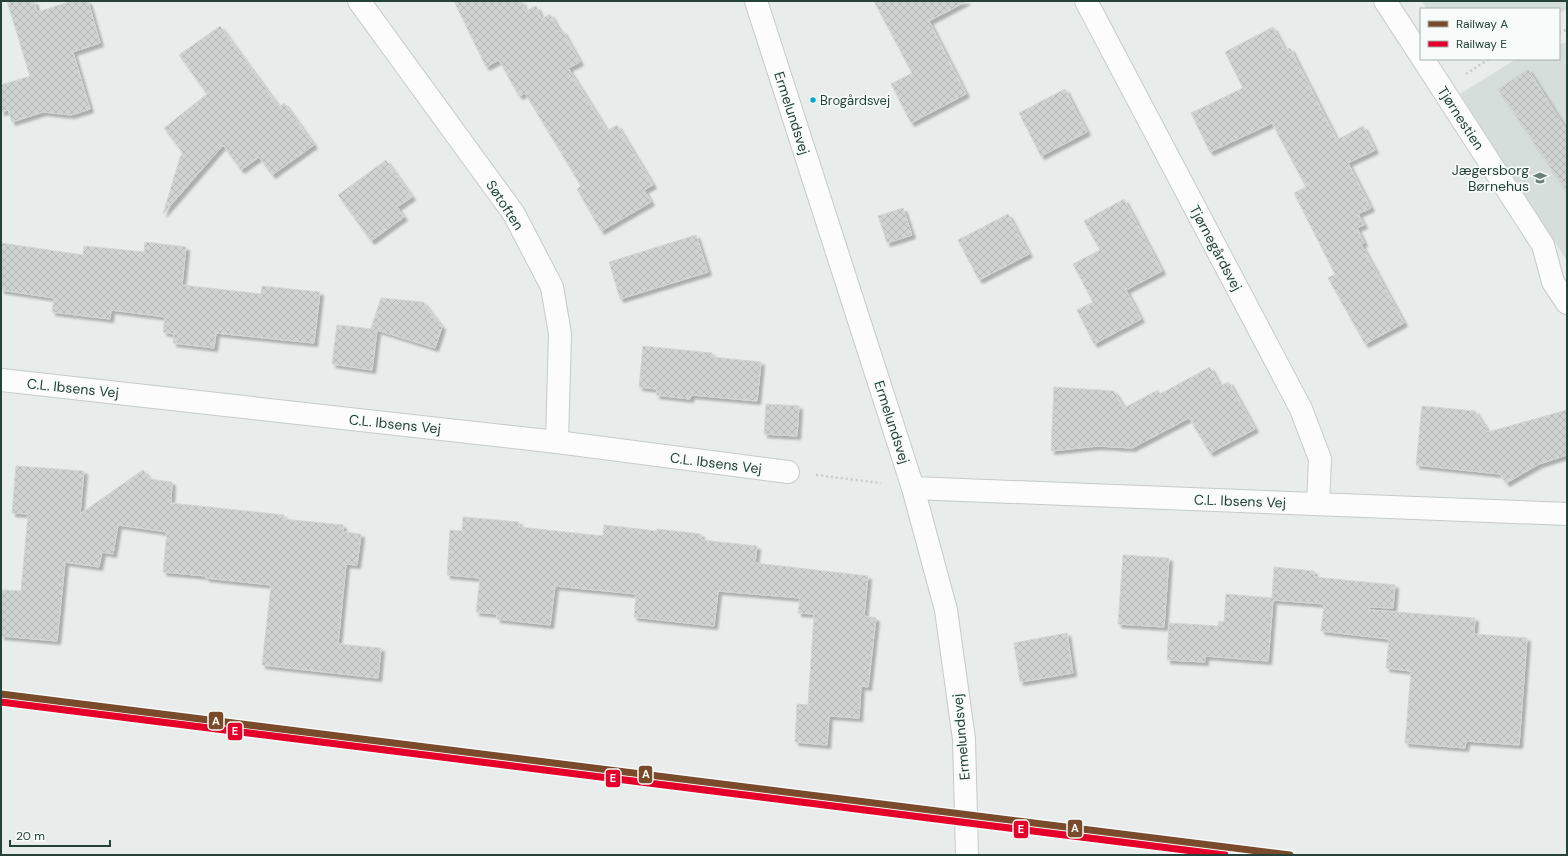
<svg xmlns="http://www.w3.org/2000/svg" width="1568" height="856" font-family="'DM Sans',sans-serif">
  <defs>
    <pattern id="building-cross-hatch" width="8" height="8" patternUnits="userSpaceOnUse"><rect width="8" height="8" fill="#cfd4d2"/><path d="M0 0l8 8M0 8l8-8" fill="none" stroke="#b2b7b5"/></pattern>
    <filter id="shadow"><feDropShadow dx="3.5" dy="3.5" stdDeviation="1" flood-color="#0004"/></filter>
  </defs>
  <rect width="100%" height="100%" fill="#e8edeb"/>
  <g fill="#d6dedb">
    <path d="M1422 1H1567V9L1559 13V9H1427Z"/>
    <path d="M1567 42V261L1460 94 1516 59H1559V44Z"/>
  </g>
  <g fill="url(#building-cross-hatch)" stroke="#d1d6d4" filter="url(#shadow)">
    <path d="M7 1H34L37 12 72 1H88L100 43 73 52 90 109 71 115 43 112 12 122 8 110 1 112V85L30 76Z"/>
    <path d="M454 1H521L526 11 536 6 542 19 550 14 560 32 562 30 580 62 568 68 607 131 617 125 653 185 644 190 651 202 601 231 577 189 581 186 525 93 519 96 499 60 486 67Z"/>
    <path d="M874 1H967L929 21 966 94 911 123 891 84 912 73Z"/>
    <path d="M220 26 279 107 284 103 314 145 272 175 259 157 241 170 223 145 163 214 180 157 183 153 164 128 207 94 179 55Z"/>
    <path d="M1273 27 1285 50 1290 48 1337 140 1363 126 1375 150 1348 163 1371 208 1358 214 1364 225 1357 228 1364 243 1361 244 1404 323 1365 344 1328 278 1335 274 1294 193 1306 187 1272 123 1210 152 1191 113 1243 88 1225 52Z"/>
    <path d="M1528 69 1567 131V192L1498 89Z"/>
    <path d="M1065 89 1087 132 1041 156 1019 113Z"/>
    <path d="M386 160 412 197 397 207 404 217 371 241 338 195Z"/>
    <path d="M1124 199 1162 271 1126 290 1141 319 1094 344 1077 310 1093 302 1073 264 1100 250 1084 221Z"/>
    <path d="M903 208 912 235 887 243 878 216Z"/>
    <path d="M1008 214 1029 254 979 280 958 240Z"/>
    <path d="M696 235 708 272 620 299 609 262Z"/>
    <path d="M145 242 186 247 182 285 261 294 262 286 320 292 314 343 216 333 214 348 173 343 174 334 163 332 165 317 111 310 110 319 52 312 54 298 1 290V243L83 255 84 246 144 252Z"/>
    <path d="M381 298 423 302 442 327 435 348 377 330 372 370 332 364 337 325 373 329 371 328Z"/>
    <path d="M643 346 712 353V357L761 362 757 401 691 395 690 399 656 395 657 389 639 387Z"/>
    <path d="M1210 367 1220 386 1229 382 1255 429 1210 453 1189 418 1132 448 1098 446 1051 451 1054 387 1114 391 1124 408 1158 390 1160 394Z"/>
    <path d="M766 404 799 406 797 436 764 434Z"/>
    <path d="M1422 406 1475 411 1488 432 1567 410V455L1539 464 1506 483 1500 474 1416 465Z"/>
    <path d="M16 466 84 471 80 514 143 470 150 479 172 482 171 503 284 515 283 519 343 525V532L361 534 357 565 346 564 338 644 381 648 378 678 262 665 271 585 206 578V576L163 572 167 532 118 525 113 554 102 552 99 567 65 562 57 641 1 636V590L21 591 28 514 12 513Z"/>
    <path d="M463 517 519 522V527L603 536 604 525 657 531V529L701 534V540L757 546 755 563 868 576 864 616 876 618 868 687 861 686 859 718 829 716 827 745 795 742 797 704 808 705 814 614 798 613 800 598 718 591 714 626 634 617 636 594 555 586 550 625 497 619V614L476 612 480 578 447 575 450 530 462 531Z"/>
    <path d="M1123 555 1169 558 1164 627 1118 624Z"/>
    <path d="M1274 567 1314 571V577L1395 585 1393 608 1369 607V610L1475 618 1474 634 1527 638 1519 745 1466 741 1465 748 1405 743 1411 671 1386 668 1389 639 1321 631 1324 604 1273 600 1268 661 1205 656V662L1167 660 1169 623 1218 626 1219 621 1224 622 1226 594 1272 598Z"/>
    <path d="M1067 633 1073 673 1020 682 1014 643Z"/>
  </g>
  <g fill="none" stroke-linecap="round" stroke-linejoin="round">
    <g stroke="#c5cac8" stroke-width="24">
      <g id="minor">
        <path d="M359 1 514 214 552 287 560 334 557 442"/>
        <path d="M1086 1 1301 409 1320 459 1318 504"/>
        <path d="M1385 1 1421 56"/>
        <path d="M1423 59 1543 245 1553 282 1567 303"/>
        <path d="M1 380 557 442 788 472"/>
        <path d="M913 488 1567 514"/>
      </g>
    </g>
    <g stroke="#c5cac8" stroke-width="24">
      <path id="tertiary" d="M756 1 913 488 946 610 964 739 967 855"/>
    </g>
    <g stroke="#c3ccca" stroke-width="2.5" stroke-dasharray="2 3" stroke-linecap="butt">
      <path d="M1559 32 1567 30"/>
      <path d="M1466 74 1489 59"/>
      <path d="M816 475 881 483"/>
    </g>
    <use href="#minor" stroke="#fcfcfc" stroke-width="22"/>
    <use href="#tertiary" stroke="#fcfcfc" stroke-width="22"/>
    <g stroke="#f7fbf9" stroke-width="10">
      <path id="rail-1" d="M1 694 1290 855"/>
    </g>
    <g stroke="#f7fbf9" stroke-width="10">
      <path id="rail-2" d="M1 702 1225 855"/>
    </g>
    <use href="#rail-1" stroke="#7a4b2a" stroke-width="7"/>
    <use href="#rail-2" stroke="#e4002b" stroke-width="7"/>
  </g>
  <defs>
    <g id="school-bare" transform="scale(1.08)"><path d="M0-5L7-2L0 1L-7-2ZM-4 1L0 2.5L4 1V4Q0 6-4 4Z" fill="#697e78" stroke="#f7fbf9" stroke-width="2.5" paint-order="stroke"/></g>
  </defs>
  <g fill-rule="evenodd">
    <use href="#school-bare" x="1540" y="178"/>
  </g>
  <circle fill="#00a9ce" stroke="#f7fbf9" stroke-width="1.5" cx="813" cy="100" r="3.5"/>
  <g text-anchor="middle" stroke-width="3.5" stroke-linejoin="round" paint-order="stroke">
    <g font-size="13" fill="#24423a" stroke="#f7fbf9" text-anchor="start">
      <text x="820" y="105">Brogårdsvej</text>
    </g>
    <g font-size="14" fill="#24423a" stroke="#f7fbf9">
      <text transform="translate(792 113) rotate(72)" y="5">Ermelundsvej</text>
      <text transform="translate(1461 118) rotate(57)" y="5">Tjørnestien</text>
      <text transform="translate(505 205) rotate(57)" y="5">Søtoften</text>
      <text transform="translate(1216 248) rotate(62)" y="5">Tjørnegårdsvej</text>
      <text transform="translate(73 388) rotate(6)" y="5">C.L. Ibsens Vej</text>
      <text transform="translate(892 422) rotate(72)" y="5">Ermelundsvej</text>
      <text transform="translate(395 424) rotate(6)" y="5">C.L. Ibsens Vej</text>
      <text transform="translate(716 463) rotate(7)" y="5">C.L. Ibsens Vej</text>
      <text transform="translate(1240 501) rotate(2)" y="5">C.L. Ibsens Vej</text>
      <text transform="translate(961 737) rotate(-95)" y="5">Ermelundsvej</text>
    </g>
    <g font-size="14" fill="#24423a" stroke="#f7fbf9" text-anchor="end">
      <text x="1529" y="175">Jægersborg<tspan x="1529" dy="16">Børnehus</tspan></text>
    </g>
  </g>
  <g stroke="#f7fbf9" stroke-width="1.5">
    <rect x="208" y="711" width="16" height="19" rx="4" fill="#7a4b2a"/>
    <rect x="227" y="722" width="16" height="19" rx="4" fill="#e4002b"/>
    <rect x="638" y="765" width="15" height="19" rx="4" fill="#7a4b2a"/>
    <rect x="605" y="769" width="16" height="19" rx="4" fill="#e4002b"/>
    <rect x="1067" y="819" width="16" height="19" rx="4" fill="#7a4b2a"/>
    <rect x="1013" y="820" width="16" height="19" rx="4" fill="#e4002b"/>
  </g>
  <g font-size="11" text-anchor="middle" font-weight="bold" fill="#fff">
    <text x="216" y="725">A</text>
    <text x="235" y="735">E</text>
    <text x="646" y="778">A</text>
    <text x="613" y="782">E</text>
    <text x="1075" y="832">A</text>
    <text x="1021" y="833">E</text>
  </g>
  <rect width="1568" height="856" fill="none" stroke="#24423a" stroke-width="4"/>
  <rect x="1420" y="8" width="140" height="52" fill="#f7fbf9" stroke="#a3b1ad"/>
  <rect x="1428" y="21" width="20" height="6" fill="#7a4b2a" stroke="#a3b1ad"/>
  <text x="1456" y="28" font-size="12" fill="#24423a">Railway A</text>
  <rect x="1428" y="41" width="20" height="6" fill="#e4002b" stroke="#a3b1ad"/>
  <text x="1456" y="48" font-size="12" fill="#24423a">Railway E</text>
  <path d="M10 840v6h100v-6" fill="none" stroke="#24423a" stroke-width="2"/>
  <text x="16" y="840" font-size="12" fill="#24423a" stroke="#f7fbf9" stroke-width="3" paint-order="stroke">20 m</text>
</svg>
